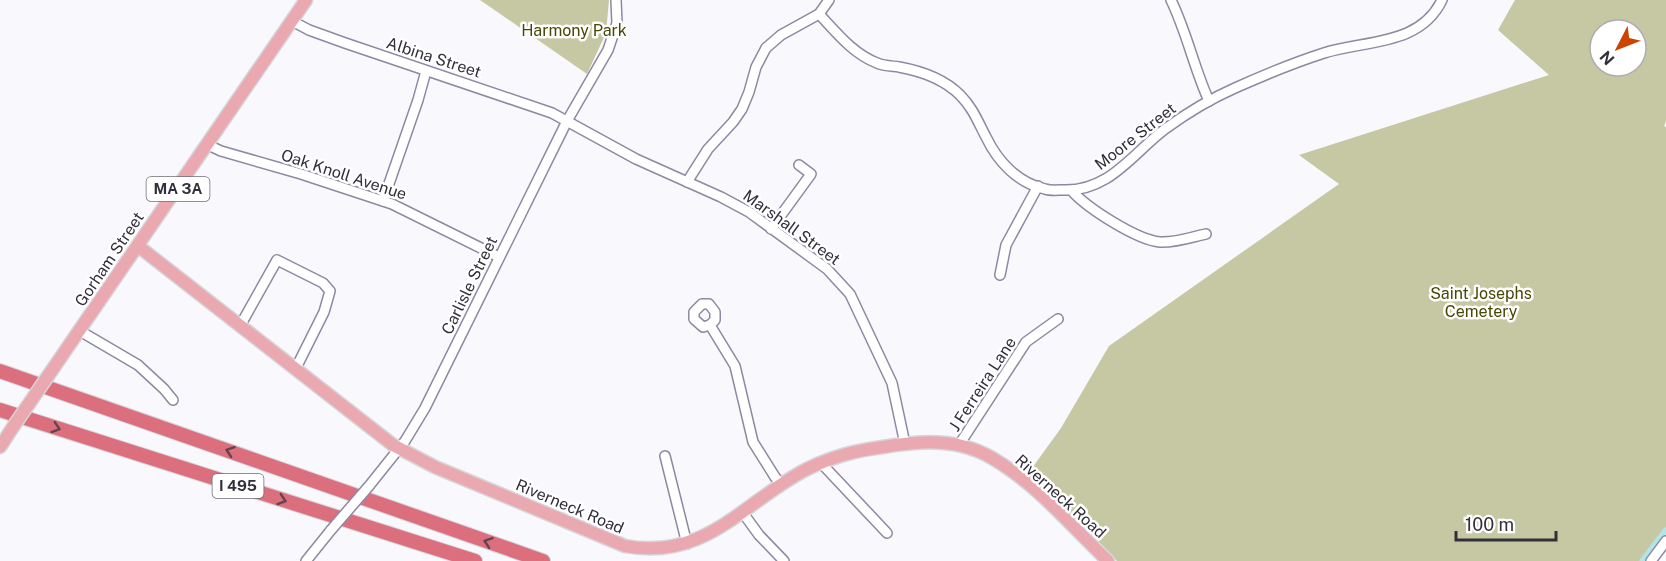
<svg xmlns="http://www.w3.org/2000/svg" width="1666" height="561" font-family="'Public Sans',sans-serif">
  <rect width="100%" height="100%" fill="#f9f8fd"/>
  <g fill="#c5c8a3" fill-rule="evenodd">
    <path d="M480 0H609L606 33 587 74Z"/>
    <path d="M1515 0H1666V121L1664 126 1666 127V535L1646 561H1117L1027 475 1061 428 1109 346 1339 184 1299 155 1549 75 1498 30ZM1600 30H1636V66H1600Z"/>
  </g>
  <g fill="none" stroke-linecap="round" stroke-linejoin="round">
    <path stroke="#b1e5e8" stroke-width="7" d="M1643 561 1666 531"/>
    <g stroke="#8e89a2" stroke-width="12">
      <g id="minor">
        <path d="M1171 0C1187 33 1194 68 1209 101"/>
        <path d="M819 14C836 32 853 54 877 63 884 66 892 66 899 67 921 71 944 79 960 95 973 108 978 122 986 137 998 162 1018 183 1045 189 1051 191 1058 190 1063 190 1109 192 1132 154 1165 129 1187 113 1210 99 1235 88 1264 75 1293 63 1324 53 1365 40 1420 46 1442 0"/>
        <path d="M292 21 309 30 345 43 552 113 636 159 721 197 749 212 827 269 850 294 892 383 905 444"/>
        <path d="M208 145 221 151 301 174 392 204 499 257"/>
        <path d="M687 182 708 149 733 122 742 109 749 92 756 67 766 48 781 35 819 14 829 0"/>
        <path d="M1072 191C1087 208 1137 240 1160 242 1175 243 1192 237 1206 234"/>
        <path d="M383 201 418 100 426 71"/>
        <path d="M771 229 811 174 799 165"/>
        <path d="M1000 275 1006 245 1038 186"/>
        <path d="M710 325 715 320V312L709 304H702L694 312V319L703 327 710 325 735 366 753 442 775 477 782 485"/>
        <path d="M240 326 277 260 323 283 330 291 324 312 295 370"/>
        <path d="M80 331 138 365 164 389 173 400"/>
        <path d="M959 445 1026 342 1058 319"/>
        <path d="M665 456 687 544"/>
        <path d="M821 463 887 533"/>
        <path d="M369 486 405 441 425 408 567 121 608 50 617 23 616 0"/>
        <path d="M743 513 759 535 784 561"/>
        <path d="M306 561 331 530"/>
        <path d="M1651 561 1666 541"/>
      </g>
    </g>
    <g stroke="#d6d5d8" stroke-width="15">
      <g id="major">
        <path d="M138 246 393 445 435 467 625 546C706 561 743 502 807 469 842 452 866 449 904 444 934 440 965 442 992 458 1037 484 1071 526 1108 561"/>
        <path d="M48 376 306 0"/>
        <path d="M0 447 13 427"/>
      </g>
    </g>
    <g stroke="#d6d5d8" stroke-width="16">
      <g id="highway">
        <path d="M0 371 543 561"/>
        <path d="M0 410 475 561"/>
      </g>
    </g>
    <use href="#minor" stroke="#fff" stroke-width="9"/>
    <use href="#major" stroke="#eaa9b1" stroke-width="12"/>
    <use href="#highway" stroke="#dc6f7d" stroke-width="14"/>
    <g stroke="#8e89a2" stroke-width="12" stroke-linecap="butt">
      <path id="minor-bridge" d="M331 530 369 486"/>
    </g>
    <g stroke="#d6d5d8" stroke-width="15" stroke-linecap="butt">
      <path id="major-bridge" d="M13 427 48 376"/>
    </g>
    <use href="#minor-bridge" stroke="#fff" stroke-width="9"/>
    <use href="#major-bridge" stroke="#eaa9b1" stroke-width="12"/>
  </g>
  <defs><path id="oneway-chevron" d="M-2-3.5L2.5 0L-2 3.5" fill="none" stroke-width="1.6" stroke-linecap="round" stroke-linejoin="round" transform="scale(1.5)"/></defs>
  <g stroke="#65424e">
    <use href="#oneway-chevron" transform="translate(56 428) rotate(18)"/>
    <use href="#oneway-chevron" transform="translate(230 451) rotate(-161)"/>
    <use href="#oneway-chevron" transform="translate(282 500) rotate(18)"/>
    <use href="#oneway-chevron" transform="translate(488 542) rotate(-161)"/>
  </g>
  <g text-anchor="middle" stroke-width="5" stroke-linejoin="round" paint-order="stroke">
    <g fill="#fff" stroke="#706d75" stroke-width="1.5">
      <rect x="146.5" y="177" width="63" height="24" rx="4.5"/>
      <rect x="212.5" y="474" width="51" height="24" rx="4.5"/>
    </g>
    <g font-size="15" font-weight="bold" fill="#322f3a">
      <text x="178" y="194">MA 3A</text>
      <text x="238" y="491">I 495</text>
    </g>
    <g font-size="16" fill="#464804" stroke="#fff">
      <text x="574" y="36">Harmony Park</text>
      <text x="1481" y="299">Saint Josephs<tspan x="1481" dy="18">Cemetery</tspan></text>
    </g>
    <g font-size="16" fill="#322f3a" stroke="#fff">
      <text transform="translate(434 57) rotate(18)" y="6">Albina Street</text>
      <text transform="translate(1135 136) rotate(-38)" y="6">Moore Street</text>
      <text transform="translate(344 174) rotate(18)" y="6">Oak Knoll Avenue</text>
      <text transform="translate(792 227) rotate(36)" y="6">Marshall Street</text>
      <text transform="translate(109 259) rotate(-56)" y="6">Gorham Street</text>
      <text transform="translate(469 285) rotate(-64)" y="6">Carlisle Street</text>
      <text transform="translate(982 384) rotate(-57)" y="6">J Ferreira Lane</text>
      <text transform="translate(1061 496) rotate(42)" y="6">Riverneck Road</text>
      <text transform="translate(570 506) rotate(23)" y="6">Riverneck Road</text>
    </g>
  </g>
  <g transform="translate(1618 48) rotate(228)"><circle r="28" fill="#ffffff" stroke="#adacb0" stroke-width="1.5"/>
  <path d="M0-4.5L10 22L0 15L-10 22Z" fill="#cb4500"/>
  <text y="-9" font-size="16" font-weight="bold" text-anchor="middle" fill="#322f3a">N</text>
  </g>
  <path d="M1456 531v9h100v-9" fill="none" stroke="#322f3a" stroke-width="3"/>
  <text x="1465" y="531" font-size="18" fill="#322f3a" stroke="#ffffff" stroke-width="4.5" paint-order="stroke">100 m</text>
</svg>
